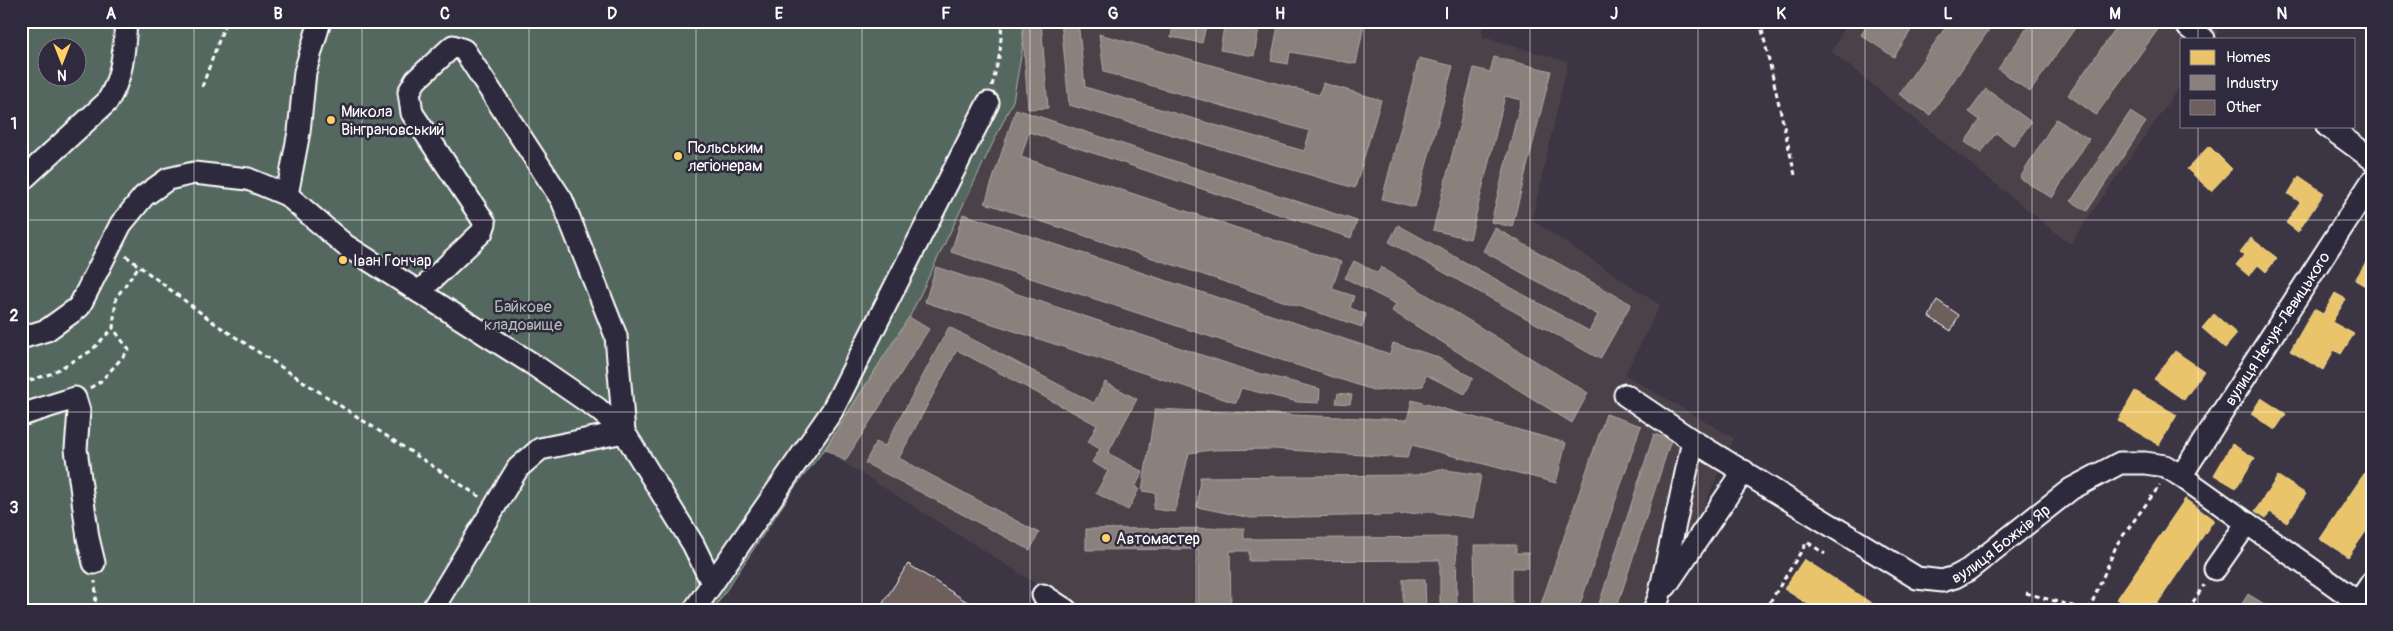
<svg xmlns="http://www.w3.org/2000/svg" width="2393" height="631" font-family="Pangolin,sans-serif">
  <rect width="100%" height="100%" fill="#3c3543"/>
  <filter id="ink" filterUnits="userSpaceOnUse"><feTurbulence type="fractalNoise" baseFrequency=".02" numOctaves="2"/><feDisplacementMap in="SourceGraphic" scale="10" xChannelSelector="R" yChannelSelector="G"/><feConvolveMatrix kernelMatrix="1 2 1 2 8 2 1 2 1" color-interpolation-filters="sRGB"/></filter>
  <g filter="url(#ink)">
    <g fill="#4b424a">
      <path d="M1022 21H1481L1483 37 1568 62 1532 220 1660 305 1625 375 1734 438 1658 610H1078L824 450 910 316 1013 101 1024 39Z"/>
      <path d="M1848 21H2225L2213 39H2182V83L2070 244 1832 52Z"/>
    </g>
    <path fill="#556860" stroke="#aab4b0" fill-rule="evenodd" d="M21 21H1022L1024 39 1013 101 910 316 824 450 795 487 713 610H21ZM48 48H78V78H48Z"/>
    <g fill="#e9c46a" stroke="#f0d697">
      <path d="M2209 146 2232 169 2211 191 2187 169Z"/>
      <path d="M2299 176 2324 193 2298 232 2286 223 2300 202 2288 194Z"/>
      <path d="M2251 238 2277 258 2266 272 2258 265 2249 276 2236 265 2244 255 2240 252Z"/>
      <path d="M2366 262 2372 266V280L2367 287 2355 280Z"/>
      <path d="M2335 293 2346 299 2332 322 2354 334 2341 354 2334 350 2323 370 2290 351 2314 309 2323 314Z"/>
      <path d="M2214 314 2237 334 2225 348 2202 328Z"/>
      <path d="M2175 351 2204 371 2184 400 2154 379Z"/>
      <path d="M2135 391 2177 415 2159 445 2118 421Z"/>
      <path d="M2261 398 2286 414 2275 430 2251 414Z"/>
      <path d="M2232 444 2255 458 2236 488 2214 475Z"/>
      <path d="M2372 462V523L2348 557 2320 539Z"/>
      <path d="M2278 476 2306 494 2287 523 2270 512 2266 518 2255 511Z"/>
      <path d="M2185 499 2214 520 2153 610H2133L2117 599Z"/>
      <path d="M1804 559 1882 610H1817L1784 589Z"/>
    </g>
    <g fill="#8a817c" stroke="#ada7a3">
      <path d="M1022 21H1041L1048 108 1028 109Z"/>
      <path d="M1061 21H1078L1085 87 1304 151 1310 131 1104 72 1099 34 1319 95 1323 83 1381 100 1355 188 1069 105Z"/>
      <path d="M1120 21H1148L1147 27Z"/>
      <path d="M1174 21H1207L1202 43 1171 37Z"/>
      <path d="M1225 21H1348L1364 24 1356 64 1290 52 1288 64 1271 61 1278 26 1260 22 1254 56 1220 50Z"/>
      <path d="M1870 21H1917L1894 57 1861 35Z"/>
      <path d="M1950 21H1995L1930 115 1899 94Z"/>
      <path d="M2032 21H2080L2030 92 1998 69Z"/>
      <path d="M2121 21H2164L2096 115 2068 95Z"/>
      <path d="M1494 57 1551 71 1512 227 1491 222 1521 100 1505 96 1470 239 1433 230 1474 68 1490 72Z"/>
      <path d="M1419 58 1453 66 1415 207 1382 199Z"/>
      <path d="M1986 89 2031 122 2014 146 1996 133 1981 153 1965 142 1980 120 1969 112Z"/>
      <path d="M1016 109 1357 221 1351 238 1029 132 1021 157 1341 262 1332 289 1354 296 1350 308 1366 314 1362 327 985 203Z"/>
      <path d="M2130 112 2146 122 2087 211 2071 201Z"/>
      <path d="M2056 119 2089 139 2052 198 2020 178Z"/>
      <path d="M963 214 1390 354 1393 343 1435 356 1473 378 1465 394 1426 375 1423 386 1376 391 951 252Z"/>
      <path d="M1398 225 1589 331 1598 315 1483 251 1495 228 1631 304 1600 359 1389 242Z"/>
      <path d="M1354 261 1378 273 1381 267 1588 393 1572 423 1392 311 1396 304 1345 278Z"/>
      <path d="M936 267 1250 371 1320 389 1319 403 1298 402 1241 388 1236 403 925 302Z"/>
      <path d="M909 317 929 329 845 461 825 449Z"/>
      <path d="M949 327 1094 403 1105 382 1137 399 1108 453 1143 472 1135 487 1139 489 1128 510 1096 493 1108 471 1092 462 1100 449 1088 442 1097 425 957 350 899 458 1039 533 1030 550 865 463 876 442 885 446Z"/>
      <path d="M1338 393 1352 395 1350 404 1336 403Z"/>
      <path d="M1412 400 1566 443 1556 483 1412 445 1407 458 1274 449 1211 450 1189 453 1175 512 1153 509 1156 493 1142 491 1155 409 1407 420Z"/>
      <path d="M1606 414 1641 426 1578 610H1539Z"/>
      <path d="M1654 434 1671 440 1616 610H1597Z"/>
      <path d="M1440 469 1481 475 1473 518 1430 512 1394 515 1251 518 1197 507 1200 477 1416 475Z"/>
      <path d="M1244 528V539L1456 537 1457 610H1440V560L1249 561V551H1230L1231 610H1198V549L1086 550V529Z"/>
      <path d="M1474 545H1516V553H1528V568H1512V610H1475Z"/>
      <path d="M1403 579H1425L1426 610H1403Z"/>
      <path d="M2248 594 2274 610H2238Z"/>
    </g>
    <g fill="#6e5f5c" stroke="#fff">
      <path d="M1937 300 1959 315 1951 331 1929 317Z"/>
      <path d="M908 564 980 610H893L883 603Z"/>
    </g>
    <g fill="none" stroke-linecap="round" stroke-linejoin="round">
      <g stroke="#fff" stroke-width="25">
        <g id="minor">
          <path d="M2188 27 2204 39"/>
          <path d="M2327 126 2372 159"/>
          <path d="M21 181 107 102C123 77 124 51 126 21"/>
          <path d="M287 195 299 132 305 72 320 21"/>
          <path d="M419 292 482 232 485 223 412 113 409 92 416 80 453 46 464 50 562 200 616 336 624 432 540 449 518 468 432 610"/>
          <path d="M21 338 47 330 79 307 121 224 144 196 168 179 194 173 248 179 287 195 345 245 534 365 598 409 624 432 693 544 712 583"/>
          <path id="s1" d="M1625 395 1693 441 1917 578 1942 581 1955 577 1968 570 2071 489 2120 463H2145L2165 466 2181 476 2369 610"/>
          <path d="M21 415 75 398 79 411 76 449 88 538 94 563"/>
          <path id="s2" d="M2181 476 2372 181"/>
          <path d="M2215 569 2247 523"/>
          <path d="M1666 586 1744 471"/>
          <path d="M1043 595 1066 610"/>
          <path d="M2358 603 2372 582"/>
          <path d="M694 610 832 411 988 103"/>
          <path d="M1654 610 1659 597 1693 441"/>
        </g>
      </g>
      <g stroke="#fff" stroke-width="3" stroke-dasharray="5 4" stroke-linecap="butt">
        <path d="M1760 21 1795 175"/>
        <path d="M992 86 1000 53 1002 21"/>
        <path d="M202 87 226 21"/>
        <path d="M126 256 139 266"/>
        <path d="M21 383 50 374 91 351 113 328 116 298 139 266 217 325 480 497"/>
        <path d="M90 388 101 381 129 350 113 328"/>
        <path d="M2026 593 2087 610"/>
        <path d="M92 610 96 598 95 581"/>
        <path d="M1765 610 1807 542 1825 554"/>
        <path d="M2089 610 2117 544 2160 485"/>
        <path d="M2188 610 2204 585"/>
      </g>
      <use href="#minor" stroke="#2f2a3d" stroke-width="21"/>
    </g>
  </g>
  <path fill="none" stroke="#fff" stroke-width="1" stroke-opacity="0.55" d="M194 21V610M362 21V610M529 21V610M696 21V610M862 21V610M1030 21V610M1196 21V610M1364 21V610M1530 21V610M1698 21V610M1865 21V610M2032 21V610M2198 21V39M2198 126V610M21 220H2372M21 412H2372"/>
  <g fill="#ffd166" stroke="#2f2a3d" stroke-width="2">
    <circle cx="331" cy="120" r="5"/>
    <circle cx="678" cy="156" r="5"/>
    <circle cx="343" cy="260" r="5"/>
    <circle cx="1106" cy="538" r="5"/>
  </g>
  <g text-anchor="middle" stroke-width="5" stroke-linejoin="round" paint-order="stroke">
    <g font-size="16" fill="#fff" stroke="#2f2a3d" text-anchor="start">
      <text x="341" y="117">Микола<tspan x="341" dy="18">Вінграновський</tspan></text>
      <text x="688" y="153">Польським<tspan x="688" dy="18">легіонерам</tspan></text>
      <text x="353" y="266">Іван Гончар</text>
      <text x="1116" y="544">Автомастер</text>
    </g>
    <g font-size="16" fill="#b2bbb7" stroke="#2f2a3d">
      <text x="523" y="312">Байкове<tspan x="523" dy="18">кладовище</tspan></text>
    </g>
    <g font-size="16" fill="#fff" stroke="#2f2a3d">
      <text dy="6" stroke="none"><textPath href="#s2" startOffset="176">вулиця Нечуя-Левицького</textPath></text>
      <text dy="6" stroke="none"><textPath href="#s1" startOffset="440">вулиця Божків Яр</textPath></text>
    </g>
  </g>
  <rect width="2393" height="631" fill="none" stroke="#2f2a3d" stroke-width="55"/>
  <rect x="2180" y="38" width="175" height="90" fill="#2f2a3d" stroke="#827f8b"/>
  <rect x="2190" y="50" width="25" height="15" fill="#e9c46a" stroke="#827f8b"/>
  <text x="2226" y="62" font-size="15" fill="#ffffff">Homes</text>
  <rect x="2190" y="75" width="25" height="15" fill="#8a817c" stroke="#827f8b"/>
  <text x="2226" y="88" font-size="15" fill="#ffffff">Industry</text>
  <rect x="2190" y="100" width="25" height="15" fill="#6e5f5c" stroke="#827f8b"/>
  <text x="2226" y="112" font-size="15" fill="#ffffff">Other</text>
  <g transform="translate(62 62) rotate(180)"><circle r="24" fill="#2f2a3d" stroke="#827f8b"/>
  <path d="M0-4L9 19L0 12L-9 19Z" fill="#ffd166"/>
  <text y="-8" font-size="14" font-weight="bold" text-anchor="middle" fill="#ffffff">N</text>
  </g>
  <rect x="28" y="28" width="2338" height="576" fill="none" stroke="#fff" stroke-width="2"/>
  <g font-size="16" text-anchor="middle" font-weight="bold" fill="#fff">
    <text x="111" y="19">A</text>
    <text x="278" y="19">B</text>
    <text x="445" y="19">C</text>
    <text x="612" y="19">D</text>
    <text x="779" y="19">E</text>
    <text x="946" y="19">F</text>
    <text x="1113" y="19">G</text>
    <text x="1280" y="19">H</text>
    <text x="1447" y="19">I</text>
    <text x="1614" y="19">J</text>
    <text x="1781" y="19">K</text>
    <text x="1948" y="19">L</text>
    <text x="2115" y="19">M</text>
    <text x="2282" y="19">N</text>
    <text x="14" y="129">1</text>
    <text x="14" y="321">2</text>
    <text x="14" y="513">3</text>
  </g>
</svg>
